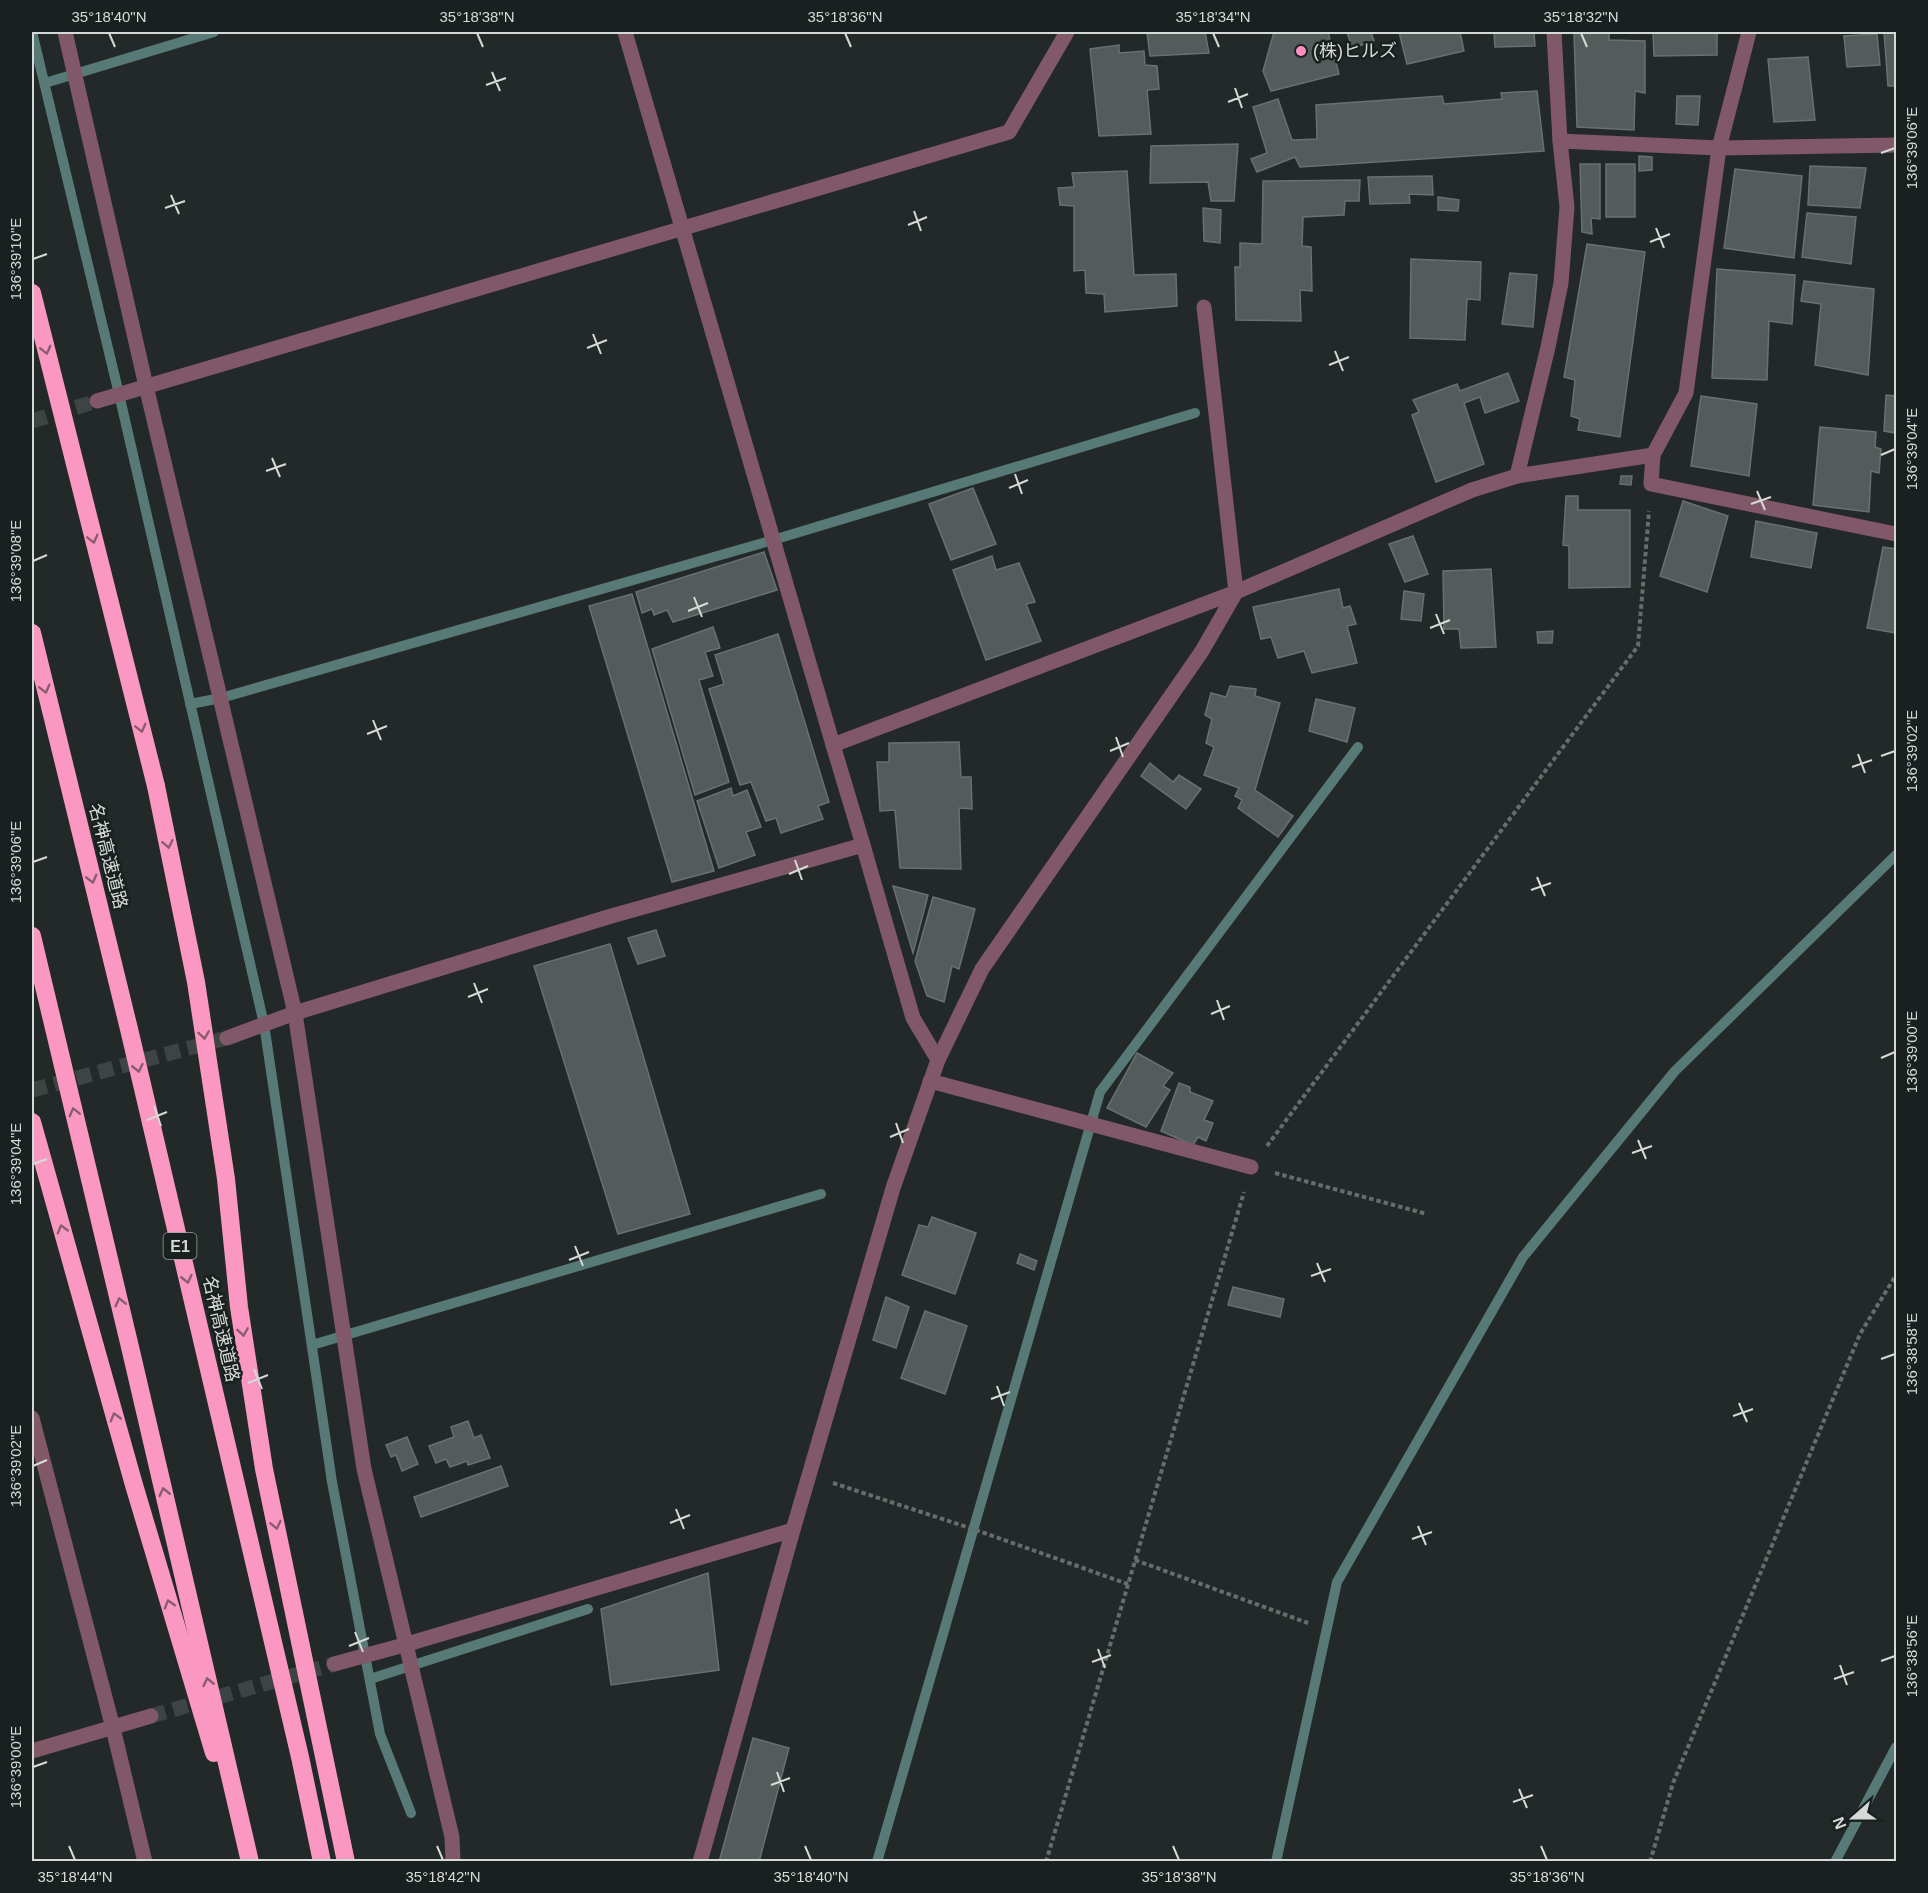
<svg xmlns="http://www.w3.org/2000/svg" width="1928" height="1893" font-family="Helvetica,'Noto Sans JP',sans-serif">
  <rect width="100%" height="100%" fill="#222928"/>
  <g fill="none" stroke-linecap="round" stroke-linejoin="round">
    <g stroke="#587a77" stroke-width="10">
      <path d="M32 32 119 394 264 1024 332 1482 380 1734 411 1813"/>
      <path d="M45 83 214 32"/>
      <path d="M190 704 221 698 773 540 1195 413"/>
      <path d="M312 1345 821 1194"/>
      <path d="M370 1679 588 1609"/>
      <path d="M877 1862 1100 1092 1358 747"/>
      <path d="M1276 1862 1337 1582 1523 1257 1675 1071 1896 855"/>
      <path d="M1835 1862 1896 1747"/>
    </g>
  </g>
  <g fill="#545c5b" stroke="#687170" stroke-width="1.5">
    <path d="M1147 32H1205L1209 53 1150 56Z"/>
    <path d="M1274 32H1328L1339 74 1271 91 1263 71Z"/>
    <path d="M1347 32H1371L1374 41 1352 48Z"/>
    <path d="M1399 32H1460L1464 51 1407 64Z"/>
    <path d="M1494 32H1534L1535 46 1495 47Z"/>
    <path d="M1574 32H1609V40L1645 41V93L1635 91 1634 130 1577 127Z"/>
    <path d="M1653 32H1717V55L1654 56Z"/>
    <path d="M1884 32H1896V86H1888Z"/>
    <path d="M1877 34 1880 65 1847 67 1844 36Z"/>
    <path d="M1119 45V53L1144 51 1145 65 1157 66 1159 89 1147 90 1151 134 1099 136 1090 49Z"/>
    <path d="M1808 57 1815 120 1774 122 1768 59Z"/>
    <path d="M1537 91 1544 151 1300 167 1295 157 1257 172 1251 159 1267 153 1253 107 1278 99 1292 140 1317 139 1316 105 1442 96 1444 104 1502 99 1501 93Z"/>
    <path d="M1677 96H1700L1698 125 1676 124Z"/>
    <path d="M1238 144 1234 201H1211L1208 182 1150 183 1151 146Z"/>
    <path d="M1639 156 1652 157V170L1639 171Z"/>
    <path d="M1580 164H1600V219L1591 218 1592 234 1582 232Z"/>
    <rect x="1606" y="164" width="29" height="53"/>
    <path d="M1810 166 1866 168 1860 208 1808 205Z"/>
    <path d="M1735 169 1802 176 1794 258 1724 248Z"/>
    <path d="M1127 171 1134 275 1176 274 1177 306 1105 312 1104 294 1086 293 1085 270 1074 271V206L1060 205 1058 188 1074 187 1072 173Z"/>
    <path d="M1432 176 1433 195 1409 194 1410 203 1370 204 1368 177Z"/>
    <path d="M1360 180 1359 201H1345L1344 215 1303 217 1302 246 1311 247 1312 291 1300 290 1301 321 1236 320 1235 267H1240V243L1262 244 1263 181Z"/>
    <path d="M1438 197 1459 200 1458 211 1438 210Z"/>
    <path d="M1203 208 1221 210 1220 243 1204 241Z"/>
    <path d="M1807 213 1856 217 1851 264 1802 257Z"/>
    <path d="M1587 244 1645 252 1620 437 1578 430 1580 419 1571 416 1575 380 1564 377Z"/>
    <path d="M1411 259 1481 262 1480 300 1467 299 1465 340 1410 338Z"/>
    <path d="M1717 269 1795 275 1792 324 1769 321 1767 380 1712 378Z"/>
    <path d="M1510 273 1537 275 1533 327 1502 324Z"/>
    <path d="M1804 281 1874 289 1868 375 1815 365 1821 304 1801 301Z"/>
    <path d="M1508 373 1519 401 1485 413 1480 397 1464 403 1484 464 1436 482 1412 415 1419 412 1413 400 1457 384 1460 391Z"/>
    <path d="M1886 395 1896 396V433L1884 431Z"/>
    <path d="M1701 396 1757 404 1749 476 1691 466Z"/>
    <path d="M1820 427 1876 432 1875 447 1881 449 1879 473 1871 471 1869 512 1813 505Z"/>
    <path d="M1621 476H1632L1631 485 1620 484Z"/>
    <path d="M973 488 996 544 951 560 929 504Z"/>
    <path d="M1566 496H1578V510H1630V587L1569 588V546L1563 545Z"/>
    <path d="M1683 501 1728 516 1707 592 1660 576Z"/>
    <path d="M1756 521 1817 533 1811 568 1751 557Z"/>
    <path d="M1413 536 1428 574 1405 582 1389 544Z"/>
    <path d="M1883 547 1896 549V633L1867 628Z"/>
    <path d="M764 552 777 590 673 622 667 610 654 615 652 609 642 613 636 592Z"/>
    <path d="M992 556 996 570 1019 563 1035 602 1026 604 1041 641 986 660 953 570Z"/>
    <path d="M1491 569 1496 647 1461 648 1459 629H1444L1443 571Z"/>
    <path d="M1339 589 1343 608 1350 606 1356 624 1347 626 1357 663 1312 673 1304 651 1278 658 1271 637 1261 639 1253 607Z"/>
    <path d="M1404 591 1424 594 1421 621 1401 619Z"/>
    <path d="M632 594 714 871 672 882 589 606Z"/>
    <path d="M713 627 720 648 705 652 713 676 699 680 729 782 695 795 652 649Z"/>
    <path d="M1553 631 1552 643H1538L1537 632Z"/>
    <path d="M778 634 829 802 818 806 823 819 781 833 776 818 766 821 751 782 740 785 709 689 724 684 715 655Z"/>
    <path d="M1230 686 1256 689 1255 696 1280 703 1255 790 1293 816 1278 837 1238 808 1242 800 1235 796 1239 788 1204 775 1214 747 1206 743 1212 719 1205 715 1211 693 1226 697Z"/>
    <path d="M1316 699 1355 708 1347 742 1309 731Z"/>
    <path d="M959 742 961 777H971L972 809 959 808 961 869 900 868 895 810 880 811 877 762H889V743Z"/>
    <path d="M1150 763 1173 782 1179 775 1201 789 1186 809 1141 776Z"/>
    <path d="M731 788 733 796 747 790 761 827 746 832 755 855 719 868 697 801Z"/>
    <path d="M893 886 928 895 913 953Z"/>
    <path d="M933 897 975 909 959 969 952 966 944 1002 927 996 915 961Z"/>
    <path d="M656 930 665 956 638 964 628 938Z"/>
    <path d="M610 944 690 1214 618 1234 534 966Z"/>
    <path d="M1137 1053 1173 1073 1163 1086 1170 1090 1146 1127 1107 1108Z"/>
    <path d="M1179 1083 1190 1087V1092L1213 1101 1204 1120 1213 1123 1206 1141 1198 1137 1193 1145 1161 1131Z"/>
    <path d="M932 1217 976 1233 955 1294 902 1275 919 1225 928 1227Z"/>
    <path d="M1020 1254 1037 1261 1034 1270 1017 1263Z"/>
    <path d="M1233 1287 1284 1299 1280 1317 1228 1305Z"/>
    <path d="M886 1297 909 1307 896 1348 873 1340Z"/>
    <path d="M925 1311 967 1326 945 1394 901 1378Z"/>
    <path d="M468 1421 474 1438 481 1435 490 1458 468 1465 467 1461 450 1467 446 1459 436 1463 429 1446 454 1437 451 1427Z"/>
    <path d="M407 1437 418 1464 402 1471 396 1455 391 1457 386 1445Z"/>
    <path d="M501 1466 508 1486 421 1517 414 1497Z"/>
    <path d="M708 1573 719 1670 611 1685 601 1609Z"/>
    <path d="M753 1738 789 1748 759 1862H719Z"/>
  </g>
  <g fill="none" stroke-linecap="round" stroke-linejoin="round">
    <g stroke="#3d4443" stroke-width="15" stroke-dasharray="15 8" stroke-linecap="butt">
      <path d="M32 421 97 401"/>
      <path d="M32 1090 227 1038"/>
      <path d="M151 1716 334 1664"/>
    </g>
    <g stroke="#676d6c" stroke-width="4" stroke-dasharray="4.5 3" stroke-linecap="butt">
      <path d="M1267 1146 1638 646 1649 511"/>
      <path d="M1275 1173 1427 1214"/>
      <path d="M833 1483 973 1529 1128 1584"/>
      <path d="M1135 1560 1308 1623"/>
      <path d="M1046 1862 1244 1192"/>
      <path d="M1650 1862 1673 1783 1860 1334 1896 1275"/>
    </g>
    <g stroke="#805868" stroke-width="15">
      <path d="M65 32 146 386 295 1013 364 1469 452 1837 453 1862"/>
      <path d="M625 32 833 745"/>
      <path d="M1560 141 1719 148 1896 145"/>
      <path d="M97 401 1009 132 1067 32"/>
      <path d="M1653 455 1651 484 1896 534"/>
      <path d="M1517 476 1548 347 1561 283 1567 207 1560 141 1554 32"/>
      <path d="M863 845 833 745 1236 592 1204 307"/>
      <path d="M227 1038 295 1013 608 917 863 845 913 1018 938 1060"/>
      <path d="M930 1081 1251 1167"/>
      <path d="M32 1418 113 1728 145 1862"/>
      <path d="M334 1664 404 1645 793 1530"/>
      <path d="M32 1751 151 1716"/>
      <path d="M700 1862 793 1530 893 1188 938 1060 982 969 1202 651 1236 592 1472 490 1517 476 1653 455 1686 393 1719 148 1749 32"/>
    </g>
    <g stroke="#fa98c2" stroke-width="18">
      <path d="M32 633 129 1029 300 1757 322 1862"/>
      <path d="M156 786 196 982 226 1179 239 1307 264 1469 346 1862"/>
      <path d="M32 936 130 1347 250 1862"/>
      <path d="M32 1122 134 1485 214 1753"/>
    </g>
    <path stroke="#fa98c2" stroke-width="18" d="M32 293 156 786"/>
  </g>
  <defs><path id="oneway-chevron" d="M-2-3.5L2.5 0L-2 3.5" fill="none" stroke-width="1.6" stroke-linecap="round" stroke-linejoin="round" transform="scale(1.5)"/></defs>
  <g stroke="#8a5c70">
    <use href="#oneway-chevron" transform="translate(46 350) rotate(76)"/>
    <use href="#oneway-chevron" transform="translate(93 539) rotate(76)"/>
    <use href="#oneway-chevron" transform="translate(45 689) rotate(76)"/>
    <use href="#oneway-chevron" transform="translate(141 728) rotate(76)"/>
    <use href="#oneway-chevron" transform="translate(168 844) rotate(78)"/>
    <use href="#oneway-chevron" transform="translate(92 879) rotate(76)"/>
    <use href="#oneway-chevron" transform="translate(204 1035) rotate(82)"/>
    <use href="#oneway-chevron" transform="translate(138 1068) rotate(77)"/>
    <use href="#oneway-chevron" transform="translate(74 1112) rotate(-104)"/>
    <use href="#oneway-chevron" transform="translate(62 1229) rotate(-106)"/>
    <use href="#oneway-chevron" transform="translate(187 1279) rotate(77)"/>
    <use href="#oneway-chevron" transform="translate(120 1302) rotate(-104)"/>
    <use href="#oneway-chevron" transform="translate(243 1332) rotate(81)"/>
    <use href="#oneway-chevron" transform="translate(115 1417) rotate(-106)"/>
    <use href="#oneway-chevron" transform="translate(164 1492) rotate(-103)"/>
    <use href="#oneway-chevron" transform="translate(276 1525) rotate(78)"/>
    <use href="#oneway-chevron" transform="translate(169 1604) rotate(-107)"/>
    <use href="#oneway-chevron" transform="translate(208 1682) rotate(-103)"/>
  </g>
  <path fill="none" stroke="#d5dad9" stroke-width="2" d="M109 33 115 47M477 33 483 47M845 33 851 47M1213 33 1219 47M1581 33 1587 47M492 72 500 91M486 85 506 78M1235 88 1242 108M1228 102 1248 94M1881 153 1895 148M171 195 179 214M165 208 185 201M914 211 921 231M908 225 927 217M1656 228 1664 248M1650 242 1670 234M33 259 47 254M593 334 601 354M587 348 607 340M1335 351 1343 371M1329 365 1349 357M1881 455 1895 449M272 458 280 477M266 471 286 464M1015 474 1022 494M1009 488 1028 480M1757 491 1765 510M1751 504 1771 497M33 561 47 555M694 597 702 617M688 611 708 603M1436 614 1444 634M1430 628 1450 620M373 720 381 740M367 734 387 726M1116 737 1123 757M1110 751 1129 743M1858 754 1865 773M1881 756 1895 751M1852 767 1872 760M795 860 802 880M33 862 47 857M789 874 808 866M1537 877 1545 896M1531 890 1551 883M474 983 482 1003M468 997 488 989M1217 1000 1224 1020M1211 1014 1230 1006M1881 1058 1895 1052M154 1106 161 1126M147 1120 167 1112M896 1123 903 1143M890 1137 909 1129M1638 1140 1646 1159M1632 1153 1652 1146M33 1164 47 1159M575 1246 583 1266M569 1260 589 1252M1317 1263 1325 1282M1311 1276 1331 1269M1881 1359 1895 1354M254 1369 262 1389M248 1383 268 1375M997 1386 1004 1406M991 1399 1010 1392M1739 1403 1747 1422M1733 1416 1753 1409M33 1466 47 1460M676 1509 684 1529M670 1523 690 1515M1418 1526 1426 1545M1412 1539 1432 1532M355 1632 363 1652M349 1646 369 1638M1098 1649 1105 1668M1881 1661 1895 1656M1092 1662 1111 1655M1840 1665 1847 1685M1834 1679 1854 1672M33 1767 47 1762M777 1772 784 1792M771 1785 790 1778M1519 1789 1527 1808M1513 1802 1533 1795M69 1846 75 1860M437 1846 443 1860M805 1846 811 1860M1173 1846 1179 1860M1541 1846 1547 1860"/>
  <circle fill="#fd8ec0" stroke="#19201f" stroke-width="2" cx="1301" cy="51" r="6"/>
  <g text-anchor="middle" stroke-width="5" stroke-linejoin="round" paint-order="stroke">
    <rect fill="#19201f" stroke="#9da2a1" stroke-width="1.5" x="163.5" y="1233" width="33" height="26" rx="4.5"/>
    <g font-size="16" font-weight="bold" fill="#d5dad9">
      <text x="180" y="1252">E1</text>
    </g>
    <g font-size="18" fill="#d5dad9" stroke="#19201f" text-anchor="start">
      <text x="1313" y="57">(株)ヒルズ</text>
    </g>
    <g font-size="18" fill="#d5dad9" stroke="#19201f">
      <text transform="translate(108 856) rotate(76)" y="6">名神高速道路</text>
      <text transform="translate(221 1329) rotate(77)" y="6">名神高速道路</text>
    </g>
  </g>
  <rect width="1928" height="1893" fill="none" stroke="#19201f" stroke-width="66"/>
  <g transform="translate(1853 1818) rotate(249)" stroke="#19201f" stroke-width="4.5" paint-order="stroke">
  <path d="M0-4.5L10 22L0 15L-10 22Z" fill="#d5dad9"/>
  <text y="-9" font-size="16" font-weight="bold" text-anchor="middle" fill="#d5dad9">N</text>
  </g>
  <rect x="33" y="33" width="1862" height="1827" fill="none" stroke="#d5dad9" stroke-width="2"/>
  <g font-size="15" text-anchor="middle" fill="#d5dad9">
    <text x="109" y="22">35°18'40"N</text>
    <text x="477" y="22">35°18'38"N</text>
    <text x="845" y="22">35°18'36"N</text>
    <text x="1213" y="22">35°18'34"N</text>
    <text x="1581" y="22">35°18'32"N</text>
    <text transform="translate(1912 148) rotate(-90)" y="5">136°39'06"E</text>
    <text transform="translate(16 259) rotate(-90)" y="5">136°39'10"E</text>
    <text transform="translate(1912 449) rotate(-90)" y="5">136°39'04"E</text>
    <text transform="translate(16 561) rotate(-90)" y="5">136°39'08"E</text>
    <text transform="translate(1912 751) rotate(-90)" y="5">136°39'02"E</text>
    <text transform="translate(16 862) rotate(-90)" y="5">136°39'06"E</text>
    <text transform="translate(1912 1052) rotate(-90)" y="5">136°39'00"E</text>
    <text transform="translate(16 1164) rotate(-90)" y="5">136°39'04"E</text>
    <text transform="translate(1912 1354) rotate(-90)" y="5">136°38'58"E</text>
    <text transform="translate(16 1466) rotate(-90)" y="5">136°39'02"E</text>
    <text transform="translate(1912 1656) rotate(-90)" y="5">136°38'56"E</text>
    <text transform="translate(16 1767) rotate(-90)" y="5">136°39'00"E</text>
    <text x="75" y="1882">35°18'44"N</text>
    <text x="443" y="1882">35°18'42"N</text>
    <text x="811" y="1882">35°18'40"N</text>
    <text x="1179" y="1882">35°18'38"N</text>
    <text x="1547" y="1882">35°18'36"N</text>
  </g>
</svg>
